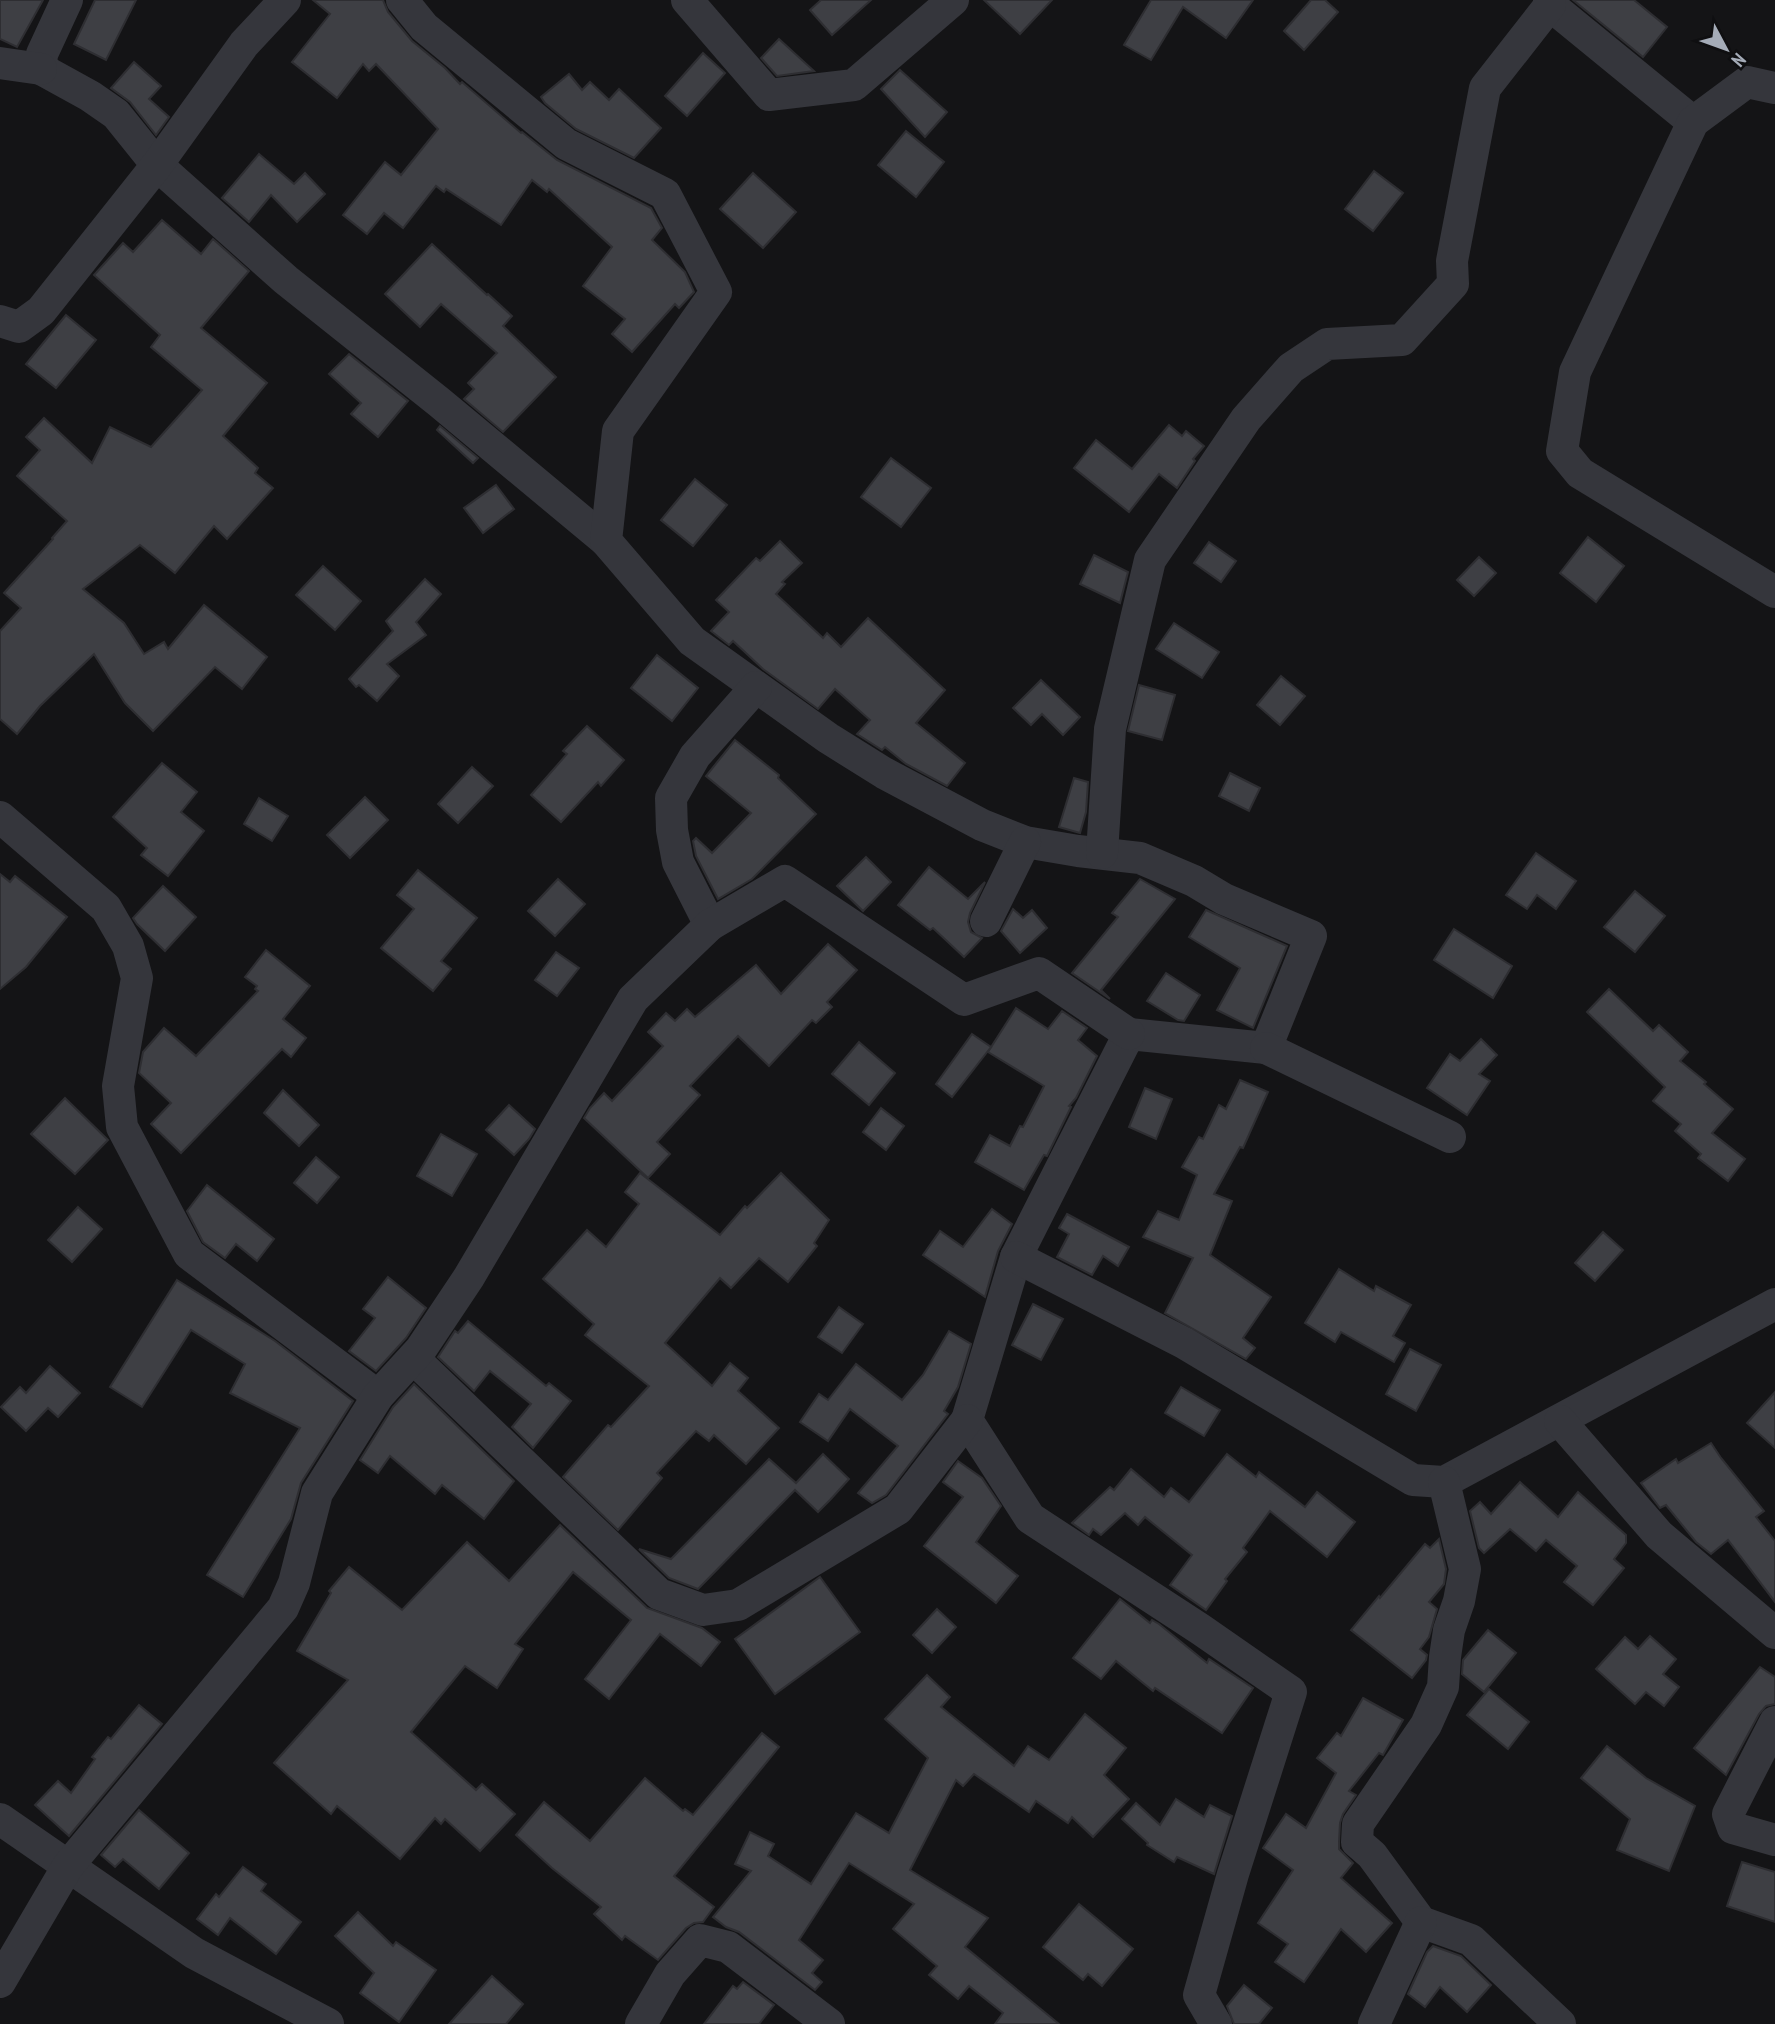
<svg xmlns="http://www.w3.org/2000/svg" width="1775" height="2024" font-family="'PT Sans Narrow',sans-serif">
  <rect width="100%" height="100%" fill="#141416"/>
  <g fill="#3e3f44" stroke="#2e2e32" stroke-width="2">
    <path d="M0 0H43L17 47 0 39Z"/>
    <path d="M95 0H136L106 60 74 44Z"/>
    <path d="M313 0H383L388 12 412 41 445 68 460 84 462 82 521 133 522 132 557 160 651 208 662 228 652 240 685 272 694 292 679 308 675 304 632 352 612 334 625 319 583 286 612 247 549 189 547 192 532 180 501 225 446 189 444 192 436 186 403 228 384 213 367 234 343 215 385 162 401 175 438 129 376 64 369 71 363 64 337 98 292 62 330 14Z"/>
    <path d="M821 0H871L832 35 810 10Z"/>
    <path d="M984 0H1052L1020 34Z"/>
    <path d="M1151 0H1253L1226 38 1183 7 1151 60 1124 45Z"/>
    <path d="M1311 0H1325L1338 12 1304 50 1284 31Z"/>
    <path d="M1573 0H1634L1667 27 1643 57Z"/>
    <path d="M779 39 814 71 777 76 761 58Z"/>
    <path d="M703 53 725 73 687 116 665 96Z"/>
    <path d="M134 62 161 86 149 99 169 117 156 135 130 102 111 88Z"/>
    <path d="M900 70 947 112 925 137 881 89Z"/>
    <path d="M569 74 582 90 590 82 609 100 619 89 661 128 634 158 576 129 545 103 541 97Z"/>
    <path d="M906 131 944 162 916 197 878 165Z"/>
    <path d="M259 154 294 184 305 173 325 194 297 222 271 195 249 222 222 198Z"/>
    <path d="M1374 171 1403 193 1373 231 1345 209Z"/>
    <path d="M753 173 796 212 763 248 720 209Z"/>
    <path d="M162 220 201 254 213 239 249 271 201 328 267 383 223 436 258 468 255 473 273 488 227 539 214 526 175 573 140 545 83 589 124 623 144 654 164 642 168 649 204 605 267 657 242 689 215 667 153 731 125 703 94 654 40 706 17 734 0 719V631L21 608 4 593 53 539 52 538 67 521 17 476 40 450 26 437 44 418 92 463 110 427 151 447 202 390 151 347 160 335 94 275 123 243 133 252Z"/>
    <path d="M432 244 487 295 488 294 512 316 503 326 556 377 503 432 464 399 474 389 468 383 497 353 441 304 420 327 385 294Z"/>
    <path d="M66 315 96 340 56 388 26 364Z"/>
    <path d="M349 354 408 401 378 437 351 414 361 403 329 374Z"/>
    <path d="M1169 425 1182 436 1186 431 1204 446 1193 459 1195 461 1177 488 1159 474 1129 512 1074 468 1096 440 1132 469Z"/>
    <path d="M440 426 478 458 473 463 437 430Z"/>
    <path d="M891 458 931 488 901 527 861 497Z"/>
    <path d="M695 479 727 505 693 546 661 520Z"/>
    <path d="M496 485 514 509 483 533 464 508Z"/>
    <path d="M1588 537 1624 566 1596 602 1560 573Z"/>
    <path d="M780 541 802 563 782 582 785 584 776 594 823 638 827 633 841 647 868 618 945 690 916 723 965 763 947 786 906 764 885 747 882 750 857 734 870 720 835 689 818 709 763 669 733 641 729 645 711 631 729 612 716 600 756 558 760 561Z"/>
    <path d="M1209 542 1236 561 1221 582 1194 563Z"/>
    <path d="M1094 555 1128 572 1120 603 1080 584Z"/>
    <path d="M1479 557 1496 573 1474 596 1457 580Z"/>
    <path d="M323 566 361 601 335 630 296 595Z"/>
    <path d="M425 579 441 594 416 622 426 635 387 664 399 676 377 701 359 685 356 687 349 679 393 631 386 621Z"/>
    <path d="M1174 623 1219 652 1202 678 1156 649Z"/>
    <path d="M657 655 698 688 672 721 631 688Z"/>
    <path d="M1281 676 1305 696 1280 725 1257 705Z"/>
    <path d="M1041 680 1080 717 1063 735 1042 714 1031 725 1013 708Z"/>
    <path d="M1139 685 1175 695 1162 740 1128 731Z"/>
    <path d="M587 726 624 760 601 786 598 782 561 822 531 795 567 754 563 751Z"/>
    <path d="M735 740 779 775 778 778 816 814 752 879 718 899 696 856 693 841 696 838 712 853 751 813 706 776Z"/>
    <path d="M162 763 197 792 181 812 204 831 168 876 141 855 147 848 113 817Z"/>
    <path d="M472 767 493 786 458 823 438 804Z"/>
    <path d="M1230 773 1260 788 1249 811 1219 796Z"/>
    <path d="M1074 778 1088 782 1086 812 1080 833 1059 827Z"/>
    <path d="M365 797 388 820 350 858 327 835Z"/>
    <path d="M259 798 288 816 272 841 244 824Z"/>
    <path d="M1536 853 1576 881 1556 909 1537 895 1527 909 1506 895Z"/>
    <path d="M866 857 891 882 863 911 837 886Z"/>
    <path d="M929 867 968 899 985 882 970 913 968 922 971 932 982 938 964 957 933 928 930 930 898 905Z"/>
    <path d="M418 870 477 918 441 961 451 969 433 991 381 948 414 909 397 895Z"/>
    <path d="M0 874 10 882 15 876 67 917 26 967 0 989Z"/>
    <path d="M558 879 585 904 555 936 528 911Z"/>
    <path d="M1140 879 1175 899 1101 990 1110 999 1072 973 1118 917 1112 913Z"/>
    <path d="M163 886 196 917 165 951 137 924 133 918Z"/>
    <path d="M1635 891 1665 916 1635 952 1604 927Z"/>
    <path d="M1013 909 1023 918 1032 910 1047 928 1020 953 1001 931Z"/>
    <path d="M1206 910 1287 946 1253 1028 1217 1010 1240 968 1189 937Z"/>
    <path d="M1454 929 1512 966 1493 998 1434 960Z"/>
    <path d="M828 944 857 970 827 1002 832 1007 816 1023 812 1020 769 1066 738 1036 690 1086 700 1095 657 1142 670 1154 648 1178 584 1118 590 1108 604 1093 612 1101 663 1046 648 1032 666 1013 675 1021 687 1009 695 1017 756 965 781 994Z"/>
    <path d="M266 950 310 986 283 1019 306 1038 291 1057 282 1049 181 1153 151 1124 171 1103 139 1073 143 1052 164 1028 196 1056 258 991 255 989 257 986 245 977Z"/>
    <path d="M556 952 579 968 557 996 535 980Z"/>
    <path d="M1166 973 1200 995 1184 1021 1178 1020 1147 1001Z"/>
    <path d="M1609 989 1653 1031 1659 1025 1688 1052 1680 1061 1706 1082 1704 1084 1733 1109 1712 1133 1745 1159 1728 1181 1698 1158 1701 1154 1675 1131 1681 1124 1653 1101 1665 1087 1587 1012Z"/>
    <path d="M1016 1008 1048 1029 1062 1011 1087 1028 1078 1040 1097 1056 1076 1098 1069 1106 1071 1107 1047 1156 1044 1155 1024 1190 975 1162 990 1135 1010 1146 1020 1126 1023 1127 1044 1086 988 1052Z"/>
    <path d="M972 1034 991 1047 952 1097 936 1084Z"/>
    <path d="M1481 1039 1497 1055 1479 1074 1490 1081 1467 1115 1427 1088 1450 1054 1460 1061Z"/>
    <path d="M859 1042 895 1073 869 1105 832 1074Z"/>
    <path d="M1240 1080 1268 1092 1243 1148 1240 1147 1214 1194 1232 1201 1210 1255 1271 1297 1243 1338 1255 1348 1246 1359 1165 1313 1193 1258 1143 1237 1158 1211 1179 1220 1197 1175 1182 1167 1199 1137 1203 1139 1219 1105 1226 1109Z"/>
    <path d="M1145 1088 1172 1099 1156 1139 1129 1127Z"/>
    <path d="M283 1090 319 1125 299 1146 264 1113Z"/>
    <path d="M65 1098 108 1140 75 1174 31 1134Z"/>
    <path d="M509 1105 535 1129 529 1139 514 1155 486 1130Z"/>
    <path d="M881 1108 904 1126 886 1150 863 1132Z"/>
    <path d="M441 1134 477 1154 452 1196 417 1176Z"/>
    <path d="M316 1157 339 1177 317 1203 294 1183Z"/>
    <path d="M640 1173 720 1235 745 1206 747 1208 781 1173 829 1220 814 1243 817 1246 788 1282 759 1258 731 1288 720 1278 665 1343 712 1386 730 1363 748 1378 738 1391 779 1428 746 1464 714 1435 709 1441 696 1431 657 1473 662 1478 618 1530 563 1477 608 1425 611 1427 649 1386 585 1335 594 1324 543 1279 587 1230 606 1247 639 1204 625 1192Z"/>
    <path d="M207 1185 274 1239 257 1261 236 1244 225 1258 203 1242 187 1211Z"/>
    <path d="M78 1207 102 1229 72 1262 48 1240Z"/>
    <path d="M992 1209 1012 1224 998 1251 985 1297 923 1255 940 1231 963 1247Z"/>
    <path d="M1067 1214 1129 1247 1118 1266 1103 1256 1092 1275 1057 1257 1069 1234 1059 1228Z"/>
    <path d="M1603 1232 1623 1250 1595 1281 1575 1263Z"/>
    <path d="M1339 1269 1374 1291 1376 1286 1411 1305 1393 1336 1405 1343 1394 1362 1341 1332 1335 1342 1305 1323Z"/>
    <path d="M388 1277 426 1308 406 1338 376 1371 349 1351 375 1318 363 1309Z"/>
    <path d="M177 1280 275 1341 353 1401 301 1483 291 1519 243 1597 207 1575 300 1428 230 1393 245 1364 191 1330 142 1407 110 1387Z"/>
    <path d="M1033 1304 1063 1319 1041 1360 1012 1345Z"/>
    <path d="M839 1307 863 1324 842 1353 818 1337Z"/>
    <path d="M468 1321 546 1386 549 1383 571 1401 533 1448 512 1427 531 1404 490 1371 474 1391 438 1357 455 1331 458 1333Z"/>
    <path d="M949 1331 971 1344 958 1387 944 1411 948 1414 886 1495 872 1503 858 1493 898 1446 850 1409 828 1441 800 1422 819 1394 828 1400 856 1364 902 1400 923 1375Z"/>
    <path d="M1410 1349 1441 1365 1416 1411 1386 1394Z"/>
    <path d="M50 1366 80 1393 58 1417 48 1408 26 1431 1 1407 20 1387 26 1393Z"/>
    <path d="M414 1384 514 1481 484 1519 442 1485 435 1494 390 1456 378 1473 360 1460 393 1407Z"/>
    <path d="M1181 1387 1220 1410 1204 1436 1165 1413Z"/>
    <path d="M1775 1392V1448L1747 1423Z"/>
    <path d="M1711 1443 1721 1458 1764 1511 1756 1517 1775 1541V1602L1728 1540 1711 1554 1696 1542 1666 1505 1660 1508 1641 1483 1676 1459 1678 1463Z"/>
    <path d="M823 1454 849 1479 830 1500 818 1512 795 1490 698 1589 669 1578 639 1549 671 1559 769 1459 796 1483Z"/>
    <path d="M1227 1454 1256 1477 1259 1472 1305 1507 1317 1492 1355 1522 1327 1557 1270 1511 1243 1548 1247 1552 1225 1579 1227 1581 1206 1610 1170 1585 1192 1555 1145 1517 1138 1525 1125 1513 1101 1535 1093 1529 1089 1535 1072 1523 1110 1487 1114 1490 1131 1469 1164 1497 1171 1488 1189 1502Z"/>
    <path d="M958 1461 982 1478 1001 1506 976 1542 1018 1576 996 1603 924 1546 963 1497 943 1482Z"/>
    <path d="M1520 1482 1558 1517 1578 1492 1626 1535V1543L1614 1559 1624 1568 1593 1605 1564 1582 1577 1566 1546 1540 1536 1551 1510 1529 1484 1553 1479 1548 1470 1511 1480 1502 1491 1514Z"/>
    <path d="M560 1525 647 1608 702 1628 720 1642 701 1666 660 1634 609 1699 585 1679 631 1620 573 1572 515 1644 523 1649 497 1688 465 1666 411 1732 476 1790 482 1784 515 1814 480 1851 445 1819 441 1824 435 1818 400 1859 337 1806 331 1814 274 1763 348 1680 297 1651 331 1593 329 1591 349 1567 402 1610 467 1542 509 1581Z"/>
    <path d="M1439 1539 1446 1569 1444 1584 1429 1602 1437 1609 1429 1637 1420 1649 1427 1655 1426 1660 1412 1678 1351 1630 1379 1596 1380 1598 1425 1544 1430 1548Z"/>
    <path d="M820 1577 860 1632 775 1694 735 1639Z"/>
    <path d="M1120 1599 1150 1623 1152 1620 1159 1624 1207 1663 1209 1659 1253 1688 1222 1733 1155 1688 1153 1691 1116 1661 1101 1679 1073 1658Z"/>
    <path d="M937 1609 956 1627 932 1653 913 1635Z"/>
    <path d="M1488 1630 1516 1653 1484 1692 1462 1674 1463 1660Z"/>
    <path d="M1650 1636 1676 1659 1663 1674 1679 1687 1664 1706 1646 1692 1635 1704 1596 1669 1625 1637 1638 1649Z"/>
    <path d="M1760 1667 1775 1677V1704L1766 1706 1759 1714 1726 1775 1694 1748Z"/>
    <path d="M927 1675 950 1697 941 1707 1014 1766 1028 1746 1049 1760 1085 1714 1126 1748 1104 1775 1129 1799 1093 1837 1072 1817 1068 1823 1036 1801 1029 1812 974 1774 963 1786 956 1780 910 1870 988 1918 965 1947 1059 2024H995L1003 2013 969 1986 958 1999 929 1975 937 1966 893 1929 914 1904 849 1863 799 1940 823 1960 812 1973 822 1982 815 1990 739 1932 726 1927 713 1917 751 1871 735 1864 750 1832 774 1844 768 1856 811 1884 856 1813 889 1833 928 1758 885 1719Z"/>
    <path d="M1489 1689 1529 1722 1508 1749 1467 1715Z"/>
    <path d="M1363 1698 1403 1720 1383 1755 1379 1753 1349 1791 1356 1795 1343 1814 1340 1823 1339 1842V1849L1353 1863 1341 1878 1392 1923 1366 1952 1341 1929 1304 1982 1275 1962 1288 1944 1258 1923 1293 1870 1263 1848 1286 1814 1306 1828 1336 1773 1317 1758 1337 1733 1341 1736Z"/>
    <path d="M139 1705 162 1724 69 1836 35 1805 58 1781 71 1793 95 1759 92 1757 108 1737 111 1739Z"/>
    <path d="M762 1733 779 1747 674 1876 714 1907 703 1922 694 1923 686 1928 658 1960 625 1936 622 1940 594 1914 601 1907 552 1868 516 1835 544 1802 590 1841 645 1778 683 1811 685 1809 693 1815Z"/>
    <path d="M1607 1746 1646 1778 1695 1806 1669 1871 1617 1850 1630 1819 1581 1778Z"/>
    <path d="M1176 1799 1204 1817 1210 1805 1232 1816 1214 1874 1177 1857 1174 1862 1147 1845 1148 1843 1122 1819 1136 1803 1160 1825Z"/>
    <path d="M139 1810 189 1853 159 1889 123 1859 115 1867 101 1855Z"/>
    <path d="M1742 1862 1775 1872V1922L1727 1906Z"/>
    <path d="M243 1867 266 1884 261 1891 301 1922 276 1954 230 1918 218 1935 197 1919 216 1894 219 1897Z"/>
    <path d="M1079 1904 1133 1949 1102 1986 1088 1974 1083 1980 1043 1947Z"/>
    <path d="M358 1912 393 1946 396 1942 436 1970 399 2022 360 1993 374 1973 335 1936Z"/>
    <path d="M1433 1946 1461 1956 1491 1985 1467 2012 1440 1987 1425 2007 1408 1994 1427 1952Z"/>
    <path d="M492 1976 523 2004 506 2024H449Z"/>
    <path d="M743 1982 774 2005 759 2024H704L733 1986 737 1989Z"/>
    <path d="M1244 1985 1272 2008 1259 2024H1234L1227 2006Z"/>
  </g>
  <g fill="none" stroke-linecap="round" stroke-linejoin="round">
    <g stroke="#35363c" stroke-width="32">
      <path d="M67 0 42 54 41 69 90 96 116 114 157 165 286 280 439 402 606 541"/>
      <path d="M402 0 424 27 566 144 665 194 716 292 618 431 606 541 692 641 828 738 884 773 982 825 1025 842 1078 851 1140 858 1194 881 1224 899 1311 936 1266 1048 1129 1034 1016 1257 967 1420 1030 1518 1200 1629 1291 1692 1233 1874 1199 1995 1216 2024"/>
      <path d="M687 0 769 95 854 85 953 0"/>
      <path d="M1549 0 1550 5 1693 122"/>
      <path d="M0 63 41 69"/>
      <path d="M1775 88 1747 82 1693 122 1575 372 1562 451 1580 473 1775 592"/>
      <path d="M0 321 19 327 41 311 157 165 244 44 285 0"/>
      <path d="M0 817 106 908 128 946 137 978 118 1086 122 1127 189 1254 378 1396"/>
      <path d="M1102 853 1110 729 1150 560 1246 419 1291 368 1327 344 1402 340 1453 284 1452 261 1485 88 1550 5"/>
      <path d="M986 921 1025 842"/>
      <path d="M710 925 678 862 672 830 671 798 695 756 756 687"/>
      <path d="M1266 1048 1450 1137"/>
      <path d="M1016 1257 1184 1343 1413 1480 1444 1482 1775 1304"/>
      <path d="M413 1358 659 1594 703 1610 738 1605 898 1509 967 1420"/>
      <path d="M1560 1421 1659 1535 1775 1633"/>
      <path d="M1444 1482 1465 1569 1459 1601 1449 1630 1445 1657 1443 1687 1426 1725 1358 1824 1357 1842 1372 1855 1421 1922 1471 1940 1560 2024"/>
      <path d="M1775 1722 1728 1814 1733 1828 1775 1840"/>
      <path d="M0 1819 194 1953 328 2024"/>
      <path d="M0 1982 68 1866 283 1608 294 1583 317 1493 378 1396 421 1349 469 1277 633 999 710 925 785 881 964 1000 1039 973 1129 1034"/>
      <path d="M641 2024 670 1974 700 1940 728 1947 829 2024"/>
      <path d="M1374 2024 1421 1922"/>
    </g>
  </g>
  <g transform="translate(1726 49) rotate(131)" stroke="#0f0f11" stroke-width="5" paint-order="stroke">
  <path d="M0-5L12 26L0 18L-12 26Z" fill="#a5acb8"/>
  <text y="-10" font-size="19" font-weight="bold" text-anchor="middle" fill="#a5acb8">N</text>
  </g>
</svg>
